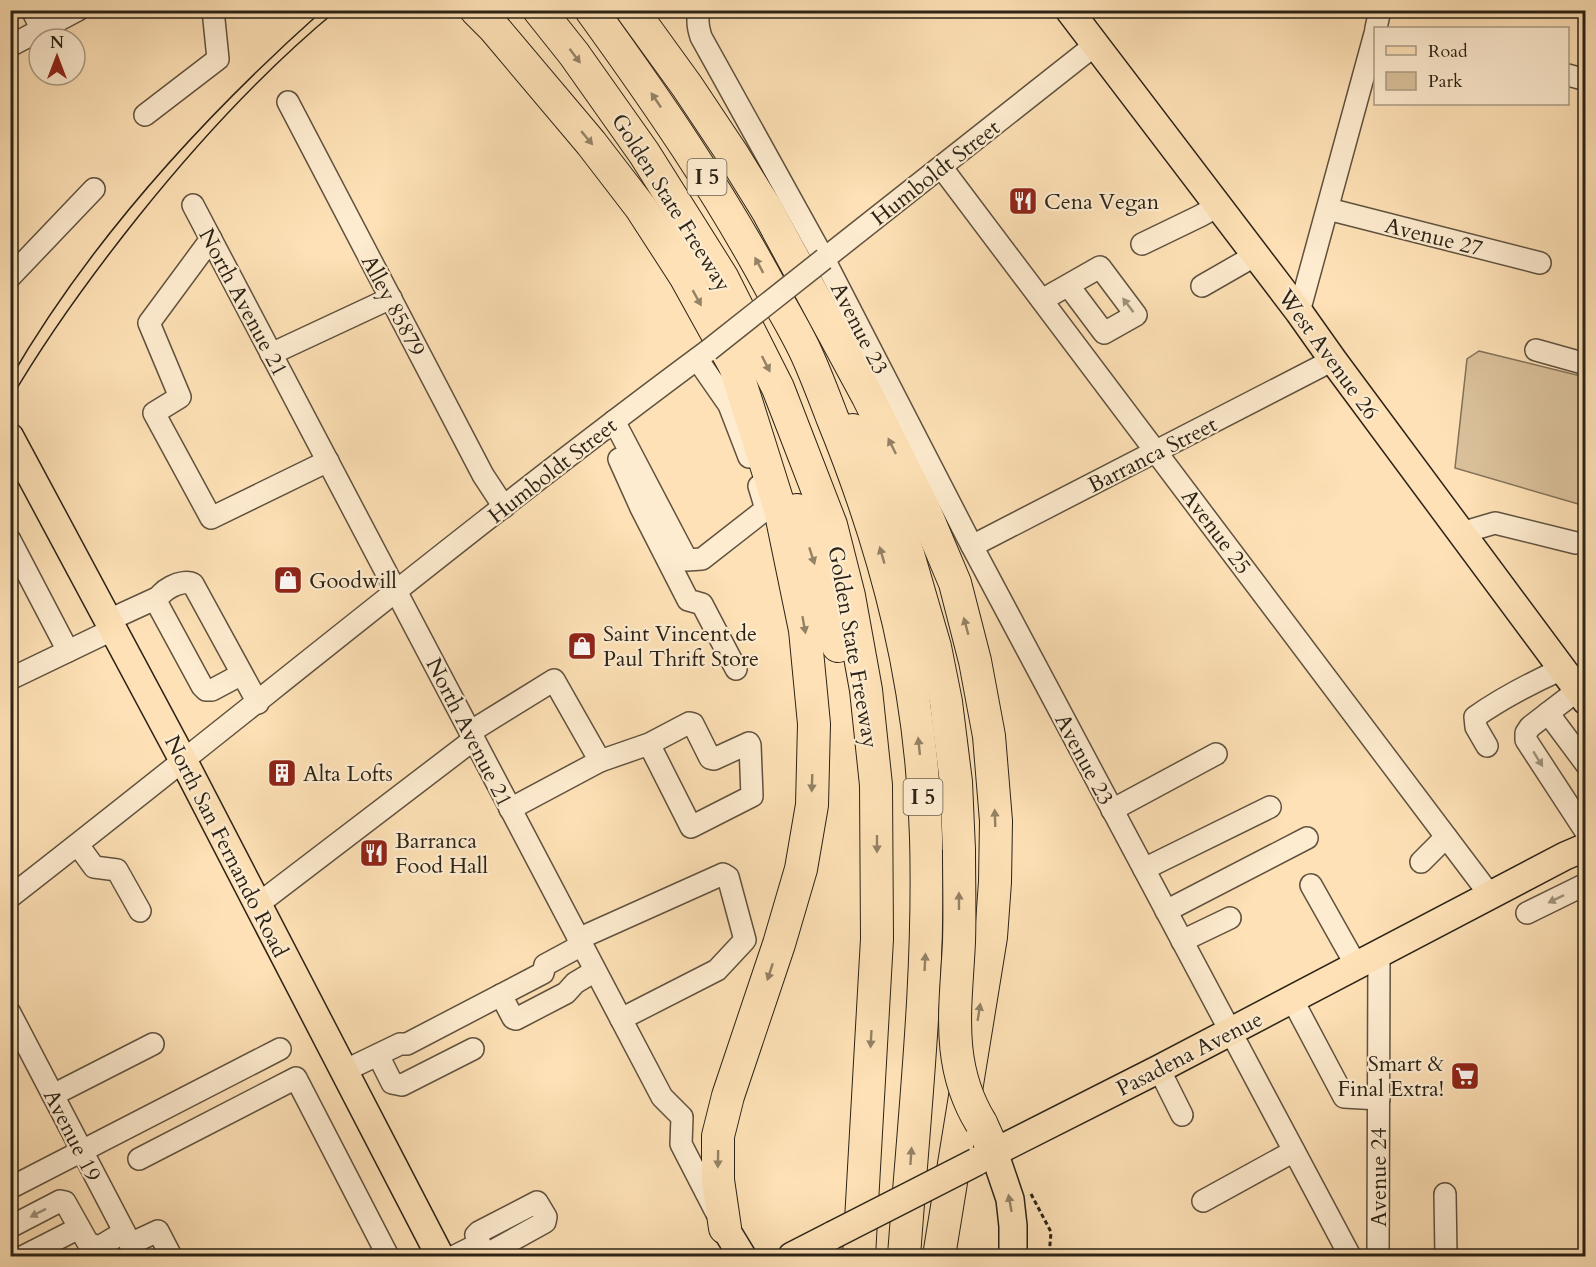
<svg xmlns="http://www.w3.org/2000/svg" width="1596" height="1267" font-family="Cardo,serif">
  <rect width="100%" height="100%" fill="#fee1b6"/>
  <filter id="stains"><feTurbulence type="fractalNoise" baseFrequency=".00333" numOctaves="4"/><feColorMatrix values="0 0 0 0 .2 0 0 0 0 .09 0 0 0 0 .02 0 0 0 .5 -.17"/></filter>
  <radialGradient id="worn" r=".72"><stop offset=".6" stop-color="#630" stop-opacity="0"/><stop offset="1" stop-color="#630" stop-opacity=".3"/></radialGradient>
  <path fill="#dac19b" stroke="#827259" stroke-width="1.5" d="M1479 351 1585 377V506L1455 468 1467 359Z"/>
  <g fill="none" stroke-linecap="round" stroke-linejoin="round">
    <g stroke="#60523f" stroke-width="24">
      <g id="minor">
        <path d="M32 10 42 30"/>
        <path d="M700 10C696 19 698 28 701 37L824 259 972 546 1350 1256"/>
        <path d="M1376 28 1380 10"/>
        <path d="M10 46 78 10"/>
        <path d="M1568 75 1586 80"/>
        <path d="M288 102 483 475 504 507"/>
        <path d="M145 115 218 59 213 10"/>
        <path d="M942 168 1490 895"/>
        <path d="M193 205 662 1097 682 1117 681 1144 716 1212"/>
        <path d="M1328 209 1540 263"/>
        <path d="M211 239 149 323 180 397 154 413 211 518 328 461"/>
        <path d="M1142 244 1200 216 1218 206"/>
        <path d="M824 259 1095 45"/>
        <path d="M10 277 94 189"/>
        <path d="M1202 286 1256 255"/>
        <path d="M1042 300 1100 267 1136 315 1104 333 1068 285"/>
        <path d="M1299 312 1376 30"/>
        <path d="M1536 350 1586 364"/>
        <path d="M271 354 391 298"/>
        <path d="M697 359 729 405 749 457"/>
        <path d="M614 421 687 560 702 559 766 509 759 486"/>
        <path d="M619 459 641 508 688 600 702 604 736 669"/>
        <path d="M1461 533 1495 523 1576 543"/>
        <path d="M10 540 68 651"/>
        <path d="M972 546 1333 360"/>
        <path d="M109 620 157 598"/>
        <path d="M242 674 212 690H206L202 686 157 603C157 591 183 578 193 584L258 703"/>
        <path d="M10 679 114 629"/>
        <path d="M1578 690 1530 727 1526 733V740L1586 832"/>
        <path d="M1548 713 1586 764"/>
        <path d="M470 732 554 680 600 761"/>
        <path d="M1487 746 1476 727 1475 717C1502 698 1531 683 1562 669"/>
        <path d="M510 809 600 761 649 744 691 827 752 796 750 745 749 743 714 759 710 758 693 724 689 723 649 744"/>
        <path d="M1112 810 1216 754"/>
        <path d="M78 845 94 867 117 870 140 911"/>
        <path d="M1421 862 1446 837"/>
        <path d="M1144 869 1270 807"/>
        <path d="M1311 885 1356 965"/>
        <path d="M10 897C244 715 471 526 709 350"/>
        <path d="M257 905 473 740"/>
        <path d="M1166 911 1307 838"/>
        <path d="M1527 913 1586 884"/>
        <path d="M578 939 723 874 728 877 745 940 717 970 621 1019"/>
        <path d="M1182 941 1230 918"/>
        <path d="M501 995 513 1018 516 1019 566 993 575 983 595 971"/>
        <path d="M1292 999 1344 1097 1379 1099"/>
        <path d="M10 1013 137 1256"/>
        <path d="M378 1055 392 1083 402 1085 473 1049"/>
        <path d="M1159 1069 1182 1115"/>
        <path d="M344 1071 400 1044H407L543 973 545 965 582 945"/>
        <path d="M53 1095 153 1044"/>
        <path d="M139 1159 296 1078 388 1256"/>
        <path d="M10 1188 280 1049"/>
        <path d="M1445 1194 1446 1256"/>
        <path d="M1203 1201 1294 1151"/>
        <path d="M537 1202 546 1217 545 1222 491 1252 484 1253 476 1235 479 1232Z"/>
        <path d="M10 1227 60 1201 65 1202 88 1243 99 1247 124 1232"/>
        <path d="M130 1244 158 1231 171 1256"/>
        <path d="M24 1256 79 1228"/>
        <path d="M455 1256 479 1244"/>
        <path d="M1378 1256 1379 953"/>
      </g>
    </g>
    <g stroke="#2b2317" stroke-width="30">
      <g id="major">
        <path d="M1069 10 1299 312 1333 360 1586 701"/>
        <path d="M10 437 183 760 440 1256"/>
        <path d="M994 1152 1010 1199 1013 1226V1256"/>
        <path d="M977 1161 1159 1069 1565 856 1586 847"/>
        <path d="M725 1228 742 1256"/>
        <path d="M792 1256 833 1235"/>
      </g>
    </g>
    <g stroke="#2b2317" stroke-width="34">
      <g id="highway">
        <path d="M476 10 494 28 591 143 641 208 685 276 736 368"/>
        <path d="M539 10 574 54 644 153 722 277 778 388 831 525 849 596 866 690 876 785 877 939 859 1256"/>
        <path d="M591 10C657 101 719 191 772 290 784 312 797 333 807 355 816 375 824 396 832 417 888 554 922 688 926 837 930 977 914 1117 904 1256"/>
        <path d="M632 10 687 86 733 155 767 210 868 397 923 507 955 583 975 661 989 736 996 821 995 882 991 937 939 1256"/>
        <path d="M853 430 878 470 908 554 935 647 946 702 956 782 959 850"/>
        <path d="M797 510 830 609 838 646"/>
        <path d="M981 1123 994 1152"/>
        <path d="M725 1228 718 1180V1136L728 1096 779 944 801 869 812 805 814 724 805 630 780 509 735 366"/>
      </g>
    </g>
    <path stroke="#2b2317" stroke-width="3" stroke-dasharray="4.5 3" stroke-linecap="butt" d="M1031 1194 1051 1232 1049 1256"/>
    <use href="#minor" stroke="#feecd0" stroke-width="21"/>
    <use href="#major" stroke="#fee1b6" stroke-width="27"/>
    <use href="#highway" stroke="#fee1b6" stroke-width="32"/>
    <g stroke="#2b2317" stroke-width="1.5">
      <path d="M10 379C91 239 203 117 323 10"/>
      <path d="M10 400C48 335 91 276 138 217 198 142 263 71 337 10"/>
    </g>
    <g stroke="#60523f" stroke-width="24" stroke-linecap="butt">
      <path id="minor-bridge" d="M709 350 824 259"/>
    </g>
    <g stroke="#2b2317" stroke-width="30" stroke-linecap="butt">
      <path id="major-bridge" d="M833 1235 976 1162"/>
    </g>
    <g stroke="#2b2317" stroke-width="34" stroke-linecap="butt">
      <path id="highway-bridge" d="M959 850C959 881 960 912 959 942 956 1007 945 1064 981 1123"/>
    </g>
    <use href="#minor-bridge" stroke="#feecd0" stroke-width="21"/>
    <use href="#major-bridge" stroke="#fee1b6" stroke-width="27"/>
    <use href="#highway-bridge" stroke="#fee1b6" stroke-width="32"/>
  </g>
  <defs><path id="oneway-solid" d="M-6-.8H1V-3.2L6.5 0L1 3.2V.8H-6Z" transform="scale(1.5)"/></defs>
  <g fill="#948266">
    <use href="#oneway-solid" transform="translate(575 56) rotate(53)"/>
    <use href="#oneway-solid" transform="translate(656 100) rotate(-124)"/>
    <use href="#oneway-solid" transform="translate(587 138) rotate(50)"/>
    <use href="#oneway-solid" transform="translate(759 265) rotate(-118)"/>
    <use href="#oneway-solid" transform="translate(697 298) rotate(61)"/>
    <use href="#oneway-solid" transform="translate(766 364) rotate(63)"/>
    <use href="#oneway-solid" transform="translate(892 446) rotate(-116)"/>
    <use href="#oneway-solid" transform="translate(882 555) rotate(-106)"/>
    <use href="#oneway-solid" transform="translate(812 556) rotate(72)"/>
    <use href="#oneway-solid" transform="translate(804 625) rotate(80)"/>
    <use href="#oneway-solid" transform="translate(966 626) rotate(-105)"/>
    <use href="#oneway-solid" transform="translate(919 746) rotate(-96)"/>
    <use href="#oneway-solid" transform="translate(812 783) rotate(92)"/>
    <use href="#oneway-solid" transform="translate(995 818) rotate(-92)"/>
    <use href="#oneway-solid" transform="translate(877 844) rotate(90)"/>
    <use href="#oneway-solid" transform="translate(959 901) rotate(-90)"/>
    <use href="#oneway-solid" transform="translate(925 962) rotate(-87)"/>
    <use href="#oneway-solid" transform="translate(770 972) rotate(108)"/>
    <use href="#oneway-solid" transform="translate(979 1012) rotate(-81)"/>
    <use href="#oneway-solid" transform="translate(871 1039) rotate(93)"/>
    <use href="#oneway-solid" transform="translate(911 1156) rotate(-86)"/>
    <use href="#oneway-solid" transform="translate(718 1159) rotate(91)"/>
    <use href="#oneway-solid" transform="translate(1010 1203) rotate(-100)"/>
  </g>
  <g fill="#9f927d">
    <use href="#oneway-solid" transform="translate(1128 305) rotate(-127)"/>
    <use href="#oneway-solid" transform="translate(1538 759) rotate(58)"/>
    <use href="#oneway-solid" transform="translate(1556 899) rotate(154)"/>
    <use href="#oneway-solid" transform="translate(38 1213) rotate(153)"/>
  </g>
  <defs>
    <g id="restaurant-square" transform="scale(1.5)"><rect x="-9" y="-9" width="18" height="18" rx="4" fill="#8f2418" stroke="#feecd0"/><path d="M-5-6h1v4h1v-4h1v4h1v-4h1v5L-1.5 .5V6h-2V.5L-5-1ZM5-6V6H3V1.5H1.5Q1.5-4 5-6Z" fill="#fff"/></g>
    <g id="shop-square" transform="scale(1.5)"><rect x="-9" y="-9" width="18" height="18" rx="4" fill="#8f2418" stroke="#feecd0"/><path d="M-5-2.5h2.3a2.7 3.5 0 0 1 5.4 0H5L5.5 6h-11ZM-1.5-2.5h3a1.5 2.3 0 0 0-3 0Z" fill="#fff"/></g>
    <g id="building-square" transform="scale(1.5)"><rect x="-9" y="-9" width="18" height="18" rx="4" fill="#8f2418" stroke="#feecd0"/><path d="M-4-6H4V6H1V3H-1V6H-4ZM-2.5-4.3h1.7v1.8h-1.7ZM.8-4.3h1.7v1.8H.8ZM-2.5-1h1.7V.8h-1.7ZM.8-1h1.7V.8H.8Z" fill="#fff"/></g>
    <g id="supermarket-square" transform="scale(1.5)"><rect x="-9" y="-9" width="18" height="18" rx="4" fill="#8f2418" stroke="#feecd0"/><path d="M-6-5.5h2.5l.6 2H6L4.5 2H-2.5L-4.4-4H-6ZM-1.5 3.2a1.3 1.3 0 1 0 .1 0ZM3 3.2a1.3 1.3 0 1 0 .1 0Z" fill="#fff"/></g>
  </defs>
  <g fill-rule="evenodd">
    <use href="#restaurant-square" x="1023" y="201"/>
    <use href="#shop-square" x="288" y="580"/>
    <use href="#shop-square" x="582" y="646"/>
    <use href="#building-square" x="282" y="773"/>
    <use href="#restaurant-square" x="374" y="853"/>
    <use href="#supermarket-square" x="1465" y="1076"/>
  </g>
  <g text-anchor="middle" stroke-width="4.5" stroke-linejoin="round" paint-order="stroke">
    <g fill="#feecd0" stroke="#6a5f4e" stroke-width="1.5">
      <rect x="687.5" y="159" width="39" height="36" rx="4.5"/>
      <rect x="903.5" y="779" width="39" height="36" rx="4.5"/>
    </g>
    <g font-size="21" font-weight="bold" fill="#2b2317">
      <text x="707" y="184">I 5</text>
      <text x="923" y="804">I 5</text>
    </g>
    <g font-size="22" fill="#2b2317" stroke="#feecd0">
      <text transform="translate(935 172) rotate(-38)" y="8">Humboldt Street</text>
      <text transform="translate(672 202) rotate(58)" y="8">Golden State Freeway</text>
      <text transform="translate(1434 236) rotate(14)" y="8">Avenue 27</text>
      <text transform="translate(244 302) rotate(62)" y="8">North Avenue 21</text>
      <text transform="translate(394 305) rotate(62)" y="8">Alley 85879</text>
      <text transform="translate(860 328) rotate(63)" y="8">Avenue 23</text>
      <text transform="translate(1329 354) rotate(54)" y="8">West Avenue 26</text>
      <text transform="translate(1152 454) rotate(-27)" y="8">Barranca Street</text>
      <text transform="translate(552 470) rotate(-38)" y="8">Humboldt Street</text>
      <text transform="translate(1217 531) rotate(53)" y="8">Avenue 25</text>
      <text transform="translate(854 647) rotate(80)" y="8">Golden State Freeway</text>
      <text transform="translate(470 732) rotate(63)" y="8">North Avenue 21</text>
      <text transform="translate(1085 759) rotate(62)" y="8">Avenue 23</text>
      <text transform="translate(227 846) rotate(63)" y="8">North San Fernando Road</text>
      <text transform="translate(1189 1053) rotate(-27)" y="8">Pasadena Avenue</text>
      <text transform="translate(73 1135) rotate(63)" y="8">Avenue 19</text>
      <text transform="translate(1378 1177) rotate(-90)" y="8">Avenue 24</text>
    </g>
    <g font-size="22" fill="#2b2317" stroke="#feecd0" text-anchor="start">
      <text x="1044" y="209">Cena Vegan</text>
      <text x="309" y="588">Goodwill</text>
      <text x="603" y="641">Saint Vincent de<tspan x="603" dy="25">Paul Thrift Store</tspan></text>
      <text x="303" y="781">Alta Lofts</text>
      <text x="395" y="848">Barranca<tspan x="395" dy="25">Food Hall</tspan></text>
      <text x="1444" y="1071" text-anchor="end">Smart &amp;<tspan x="1444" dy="25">Final Extra!</tspan></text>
    </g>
  </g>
  <rect width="1596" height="1267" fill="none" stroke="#fee1b6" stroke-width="36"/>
  <rect x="12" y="12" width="1572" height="1243" fill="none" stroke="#2b2317" stroke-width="3"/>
  <rect x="18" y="18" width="1560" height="1231" fill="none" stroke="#2b2317" stroke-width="1.5"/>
  <rect x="1374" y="27" width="195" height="78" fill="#feecd0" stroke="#aa9c86" stroke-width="1.5"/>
  <rect x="1386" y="46" width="30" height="9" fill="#fee1b6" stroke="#aa9c86" stroke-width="1.5"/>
  <text x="1428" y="57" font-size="18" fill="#2b2317">Road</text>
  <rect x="1386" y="72" width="30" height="18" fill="#dac19b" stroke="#aa9c86" stroke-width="1.5"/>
  <text x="1428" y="87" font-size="18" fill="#2b2317">Park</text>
  <g transform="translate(57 57)"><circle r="28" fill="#feecd0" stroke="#aa9c86" stroke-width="1.5"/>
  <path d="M0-4.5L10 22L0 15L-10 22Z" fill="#8f2418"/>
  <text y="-9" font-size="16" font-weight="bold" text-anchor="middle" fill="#2b2317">N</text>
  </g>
  <rect width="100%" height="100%" filter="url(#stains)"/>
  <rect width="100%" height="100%" fill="url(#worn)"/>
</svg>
